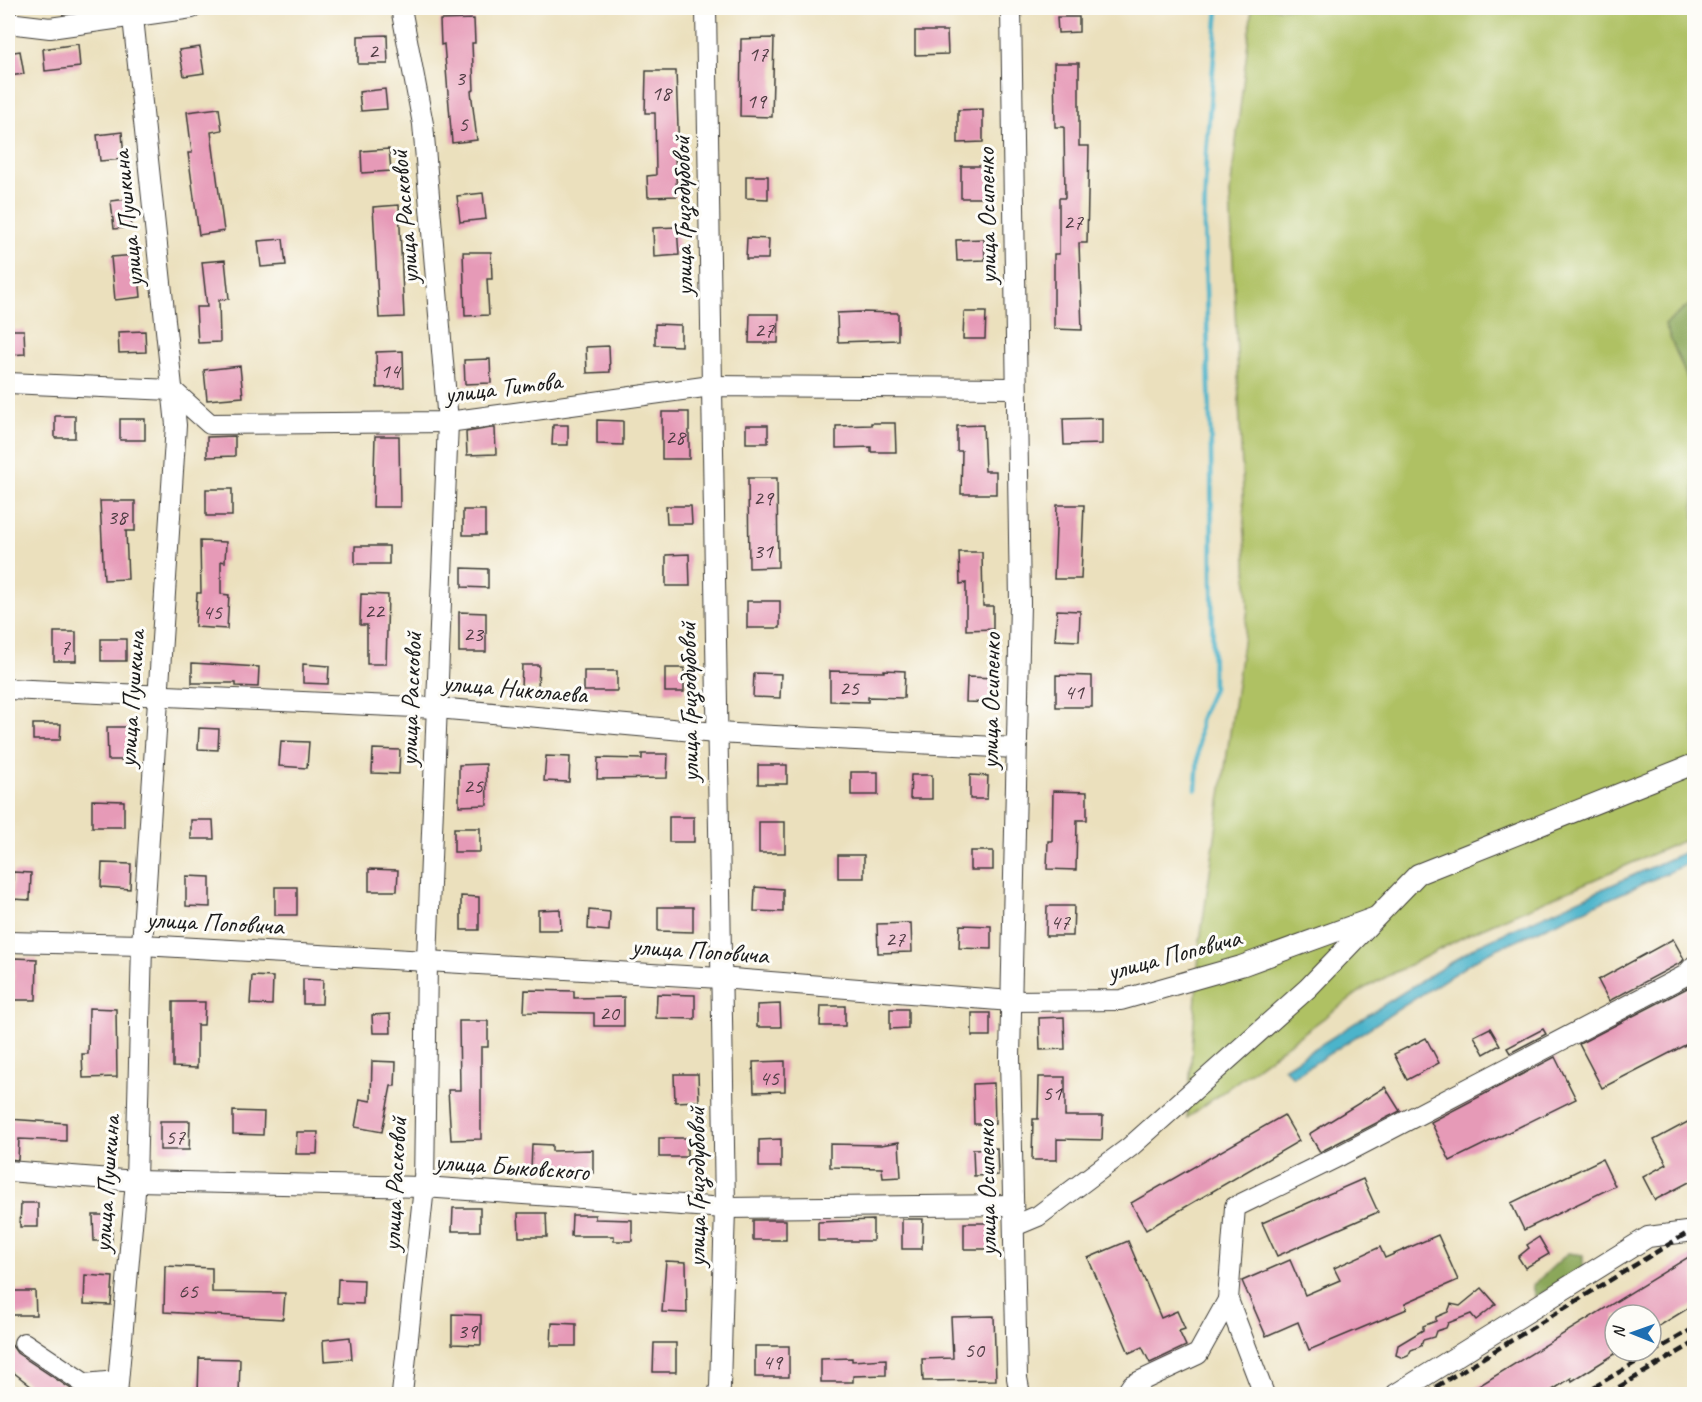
<svg xmlns="http://www.w3.org/2000/svg" width="1702" height="1402" font-family="Caveat,sans-serif">
  <rect width="100%" height="100%" fill="#fdfcf7"/>
  <filter id="ink" filterUnits="userSpaceOnUse"><feTurbulence type="fractalNoise" baseFrequency=".0167" numOctaves="2"/><feDisplacementMap in="SourceGraphic" scale="12" xChannelSelector="R" yChannelSelector="G"/><feConvolveMatrix kernelMatrix="1 2 1 2 8 2 1 2 1" color-interpolation-filters="sRGB"/></filter>
  <filter id="wash" filterUnits="userSpaceOnUse"><feTurbulence type="fractalNoise" baseFrequency=".008" numOctaves="4" result="noise"/><feDisplacementMap in="SourceGraphic" scale="24" xChannelSelector="R" yChannelSelector="G"/><feGaussianBlur stdDeviation="1.35" result="paint"/><feColorMatrix in="noise" values="0 0 0 0 0 0 0 0 0 0 0 0 0 0 0 0 0 1.4 0 .05"/><feComposite in="paint" operator="in"/></filter>
  <g filter="url(#wash)">
    <rect width="100%" height="100%" fill="#ebe0bd"/>
    <path fill="#afc164" stroke="#666e40" stroke-width="1.5" d="M1252 8H1694V301L1665 325 1694 395V836L1471 933 1365 988 1187 1118 1200 941 1248 608 1230 193Z"/>
    <g fill="#8ba75a" stroke="#54623b" stroke-width="1.5">
      <path d="M1694 301V395L1665 325Z"/>
      <path d="M1568 1253 1583 1255V1273L1535 1297 1532 1286Z"/>
    </g>
    <path fill="#4cb4cb" stroke="#346874" stroke-width="1.5" d="M1694 848V861L1483 955 1293 1077 1284 1068 1478 945Z"/>
    <g fill="none" stroke-linecap="round" stroke-linejoin="round">
      <path stroke="#4cb4cb" stroke-width="4.5" d="M1196 789 1200 720 1213 688 1211 449 1204 226 1206 154 1218 8"/>
    </g>
    <g id="blocks">
      <g fill="#e69ab7">
        <path d="M1057 17H1079V32L1058 33Z"/>
        <path d="M474 19 475 43H472L474 90 471 91 477 140 452 143 444 44 441 45 440 20Z"/>
        <path d="M915 31H947L948 54 915 55Z"/>
        <path d="M387 35 388 64H358V36Z"/>
        <path d="M774 38 772 117 740 116 741 39Z"/>
        <path d="M78 44 80 67 45 71 43 49Z"/>
        <path d="M200 47 204 73 184 76 179 50Z"/>
        <path d="M20 51 24 74 8 76V53Z"/>
        <path d="M1054 63H1079V146H1089L1087 243H1079L1082 330 1054 329V254H1059V198H1065L1064 127H1055Z"/>
        <path d="M646 71H676L679 155H675L677 196 648 197 647 176 656 175 655 113H645Z"/>
        <path d="M385 89 387 109 361 111 359 92Z"/>
        <path d="M219 108 222 130 211 132 224 231 199 235 188 153H192L187 112Z"/>
        <path d="M983 109V142L958 143V110Z"/>
        <path d="M122 132 124 159 100 161 97 135Z"/>
        <path d="M389 149 391 171 362 173 361 151Z"/>
        <rect x="961" y="166" width="28" height="32"/>
        <path d="M746 176H768V199L746 198Z"/>
        <path d="M483 193 486 219 460 222 457 196Z"/>
        <path d="M128 199 131 227 114 229 111 201Z"/>
        <path d="M399 205 404 317 379 318 373 207Z"/>
        <path d="M677 227 679 255 654 257 653 228Z"/>
        <path d="M747 238 769 239 768 259H746Z"/>
        <path d="M283 239 286 265 261 267 258 241Z"/>
        <path d="M984 239 985 260 957 261 956 240Z"/>
        <path d="M463 252H491L492 279H487L489 315 465 316Z"/>
        <path d="M137 255 141 297 115 300 111 257Z"/>
        <path d="M225 260 229 299 219 300 220 342 198 343 196 307H207L202 262Z"/>
        <path d="M860 312 898 313V340L838 342 837 313Z"/>
        <path d="M964 312H986L985 339H963Z"/>
        <path d="M750 314H779L778 343H749Z"/>
        <path d="M655 324 681 325V346L655 345Z"/>
        <path d="M8 330H24L25 354 8 355Z"/>
        <path d="M145 331 146 352 119 353 118 332Z"/>
        <path d="M609 346 610 372 587 373 586 347Z"/>
        <path d="M403 351 404 387 377 388 376 352Z"/>
        <path d="M490 359 491 383 465 384 464 360Z"/>
        <path d="M240 366 243 397 207 400 204 370Z"/>
        <rect x="662" y="412" width="27" height="47"/>
        <rect x="55" y="416" width="20" height="22"/>
        <path d="M1102 418V444L1064 445 1063 419Z"/>
        <rect x="120" y="419" width="25" height="21"/>
        <path d="M597 420 623 421V445L597 444Z"/>
        <path d="M871 423H895L896 452H871V447L836 448V426L871 425Z"/>
        <path d="M553 425H568V445H552Z"/>
        <rect x="746" y="425" width="22" height="18"/>
        <path d="M983 425 985 471H996V494H961L962 451H957V426Z"/>
        <path d="M491 428H495L496 454 467 455 466 432Z"/>
        <path d="M235 436V456L207 457V437Z"/>
        <path d="M375 436H399L400 507H373Z"/>
        <path d="M748 478H777L778 567 749 568Z"/>
        <rect x="206" y="489" width="26" height="27"/>
        <path d="M100 501H135V531H126L128 579 104 580Z"/>
        <path d="M1057 505H1084L1081 579H1054Z"/>
        <path d="M666 506H691L692 524H667Z"/>
        <rect x="463" y="510" width="22" height="25"/>
        <path d="M200 541 226 542 225 562 221 561V594L229 595 227 629 195 627 197 593H201Z"/>
        <rect x="355" y="546" width="34" height="18"/>
        <path d="M959 552H982L983 606H993V629L966 630V583L960 584Z"/>
        <path d="M689 554 690 586H666V555Z"/>
        <path d="M462 568 488 569V588L462 587Z"/>
        <path d="M361 594 388 595 386 664H367V625H360Z"/>
        <rect x="747" y="601" width="33" height="27"/>
        <path d="M1057 610 1080 611 1079 641 1055 640Z"/>
        <path d="M459 612 486 613V652H459Z"/>
        <rect x="54" y="632" width="22" height="29"/>
        <rect x="101" y="639" width="25" height="22"/>
        <path d="M192 663 259 667 258 687 236 686V683H192Z"/>
        <path d="M303 664 329 666 328 684 303 683Z"/>
        <path d="M522 665H539L538 688 521 687Z"/>
        <rect x="665" y="668" width="19" height="24"/>
        <path d="M884 670 905 671 904 698 868 697V702L830 701V671L884 672Z"/>
        <rect x="584" y="671" width="33" height="20"/>
        <path d="M754 673 781 674 780 698 753 697Z"/>
        <path d="M1056 675 1092 676V707H1056Z"/>
        <path d="M967 677 998 678 997 703 966 702Z"/>
        <path d="M33 724H61L60 740H33Z"/>
        <path d="M107 727H128L129 760H108Z"/>
        <path d="M199 728 219 729 218 750 198 749Z"/>
        <path d="M281 741 309 742 307 768 279 766Z"/>
        <path d="M373 749 400 750 399 774 372 773Z"/>
        <path d="M642 754H668L667 778 597 779 598 758 642 759Z"/>
        <path d="M546 756 570 757 569 782 544 781Z"/>
        <path d="M486 764 487 805 459 806V765Z"/>
        <rect x="758" y="765" width="29" height="19"/>
        <rect x="851" y="772" width="27" height="23"/>
        <path d="M911 775H932V799H910Z"/>
        <path d="M970 775 988 776 987 799H970Z"/>
        <path d="M1053 791 1087 792V820H1077L1076 870 1047 869 1048 841H1052Z"/>
        <path d="M92 800 124 801V827H92Z"/>
        <rect x="669" y="817" width="25" height="25"/>
        <path d="M191 820H213L214 839H191Z"/>
        <rect x="759" y="822" width="26" height="31"/>
        <rect x="454" y="828" width="26" height="24"/>
        <rect x="970" y="851" width="23" height="19"/>
        <rect x="838" y="855" width="26" height="23"/>
        <path d="M102 863 131 864 130 889 101 887Z"/>
        <path d="M369 869 398 870 397 891H369Z"/>
        <path d="M13 872 31 873 30 900 12 899Z"/>
        <path d="M186 876 210 877V907L186 906Z"/>
        <rect x="275" y="887" width="22" height="28"/>
        <path d="M755 887 783 889V912L754 911Z"/>
        <path d="M461 896 479 897V930H461Z"/>
        <path d="M1047 906H1074L1073 936H1046Z"/>
        <path d="M658 907H693V932L658 931Z"/>
        <path d="M560 909 561 930H538V910Z"/>
        <path d="M589 910 610 912 609 931 588 929Z"/>
        <path d="M911 923 912 952 878 953 877 924Z"/>
        <path d="M960 925 991 926V949L959 948Z"/>
        <path d="M1673 939 1684 959 1682 962 1609 1001 1598 980Z"/>
        <path d="M14 958 37 959 36 1000H13Z"/>
        <path d="M252 976 273 977 272 1005 250 1004Z"/>
        <path d="M303 979 323 980 322 1004H303Z"/>
        <path d="M1695 984V1040L1602 1088 1579 1044Z"/>
        <path d="M525 990 574 991V998L624 997V1026H594V1013L524 1012Z"/>
        <path d="M657 994 695 995V1019L656 1018Z"/>
        <path d="M173 1002H205L204 1025H197V1068L173 1067Z"/>
        <path d="M780 1004 781 1027H757V1005Z"/>
        <path d="M821 1006H845V1026H820Z"/>
        <path d="M89 1008 116 1009 117 1077 83 1078 82 1054H88Z"/>
        <path d="M890 1009H908V1028L890 1029Z"/>
        <rect x="972" y="1013" width="18" height="23"/>
        <path d="M390 1014 391 1033H373L372 1015Z"/>
        <path d="M1064 1017 1065 1049 1040 1050 1039 1018Z"/>
        <path d="M459 1021H488V1047H481V1139L451 1140 448 1090H460Z"/>
        <path d="M1490 1028 1500 1045 1484 1054 1474 1036Z"/>
        <path d="M1543 1029 1546 1034 1510 1053 1507 1048Z"/>
        <path d="M1426 1038 1439 1063 1407 1080 1394 1054Z"/>
        <path d="M1555 1057 1576 1099 1450 1161 1431 1122Z"/>
        <path d="M372 1061 396 1062 395 1086H391L382 1132 355 1127 360 1099 371 1101Z"/>
        <path d="M785 1061V1091L754 1092 753 1062Z"/>
        <path d="M674 1074H698L699 1101 675 1102Z"/>
        <path d="M1039 1077H1065V1116H1103L1102 1140 1057 1139V1160H1032L1033 1119H1038Z"/>
        <path d="M994 1083 995 1124H974L973 1084Z"/>
        <path d="M1385 1087 1400 1111 1320 1152 1309 1134Z"/>
        <path d="M233 1111 264 1112 263 1135 233 1134Z"/>
        <path d="M1284 1115 1299 1141 1146 1230 1131 1203Z"/>
        <path d="M1695 1118V1179L1655 1200 1643 1177 1667 1164 1654 1140Z"/>
        <path d="M8 1119 66 1123V1141L19 1139 18 1160 8 1159Z"/>
        <path d="M160 1121H190L189 1150H160Z"/>
        <path d="M297 1132H318L317 1154H296Z"/>
        <rect x="659" y="1138" width="28" height="19"/>
        <path d="M781 1139V1167H759V1140Z"/>
        <path d="M899 1142 901 1177 883 1178 882 1168 830 1167V1144L881 1145Z"/>
        <path d="M532 1144 552 1145V1151L593 1150V1173L531 1172Z"/>
        <path d="M997 1148 998 1175 974 1176 973 1149Z"/>
        <path d="M1602 1159 1615 1186 1524 1230 1511 1203Z"/>
        <path d="M1363 1179 1378 1212 1277 1256 1262 1223Z"/>
        <path d="M21 1203H38V1227H20Z"/>
        <path d="M453 1208H480V1231H452Z"/>
        <path d="M518 1213H546L547 1237H519Z"/>
        <path d="M93 1215H112V1241H94Z"/>
        <path d="M572 1215H595V1219L632 1220V1241H614V1236H571Z"/>
        <path d="M902 1219H923L922 1249H902Z"/>
        <rect x="753" y="1220" width="33" height="20"/>
        <path d="M873 1220V1241H818V1222Z"/>
        <rect x="964" y="1223" width="31" height="26"/>
        <path d="M1438 1235 1458 1280 1405 1303 1407 1309 1309 1350 1298 1322 1266 1336 1242 1281 1290 1260 1305 1295 1340 1280 1334 1268 1380 1247 1385 1258Z"/>
        <path d="M1539 1237 1549 1254 1525 1268 1518 1257 1529 1248 1527 1245Z"/>
        <path d="M1128 1241 1161 1318 1177 1311 1185 1329 1179 1331 1186 1346 1150 1363 1142 1347 1129 1353 1088 1258Z"/>
        <path d="M1695 1253V1304L1651 1331V1315H1615V1354L1572 1381 1571 1378 1545 1395H1464Z"/>
        <path d="M666 1261 686 1262 687 1313 662 1312Z"/>
        <path d="M165 1266 212 1268V1292L285 1293 283 1319 164 1312Z"/>
        <path d="M85 1275 113 1277 111 1305 84 1304Z"/>
        <path d="M338 1279 364 1280 363 1304 337 1303Z"/>
        <path d="M1482 1288 1496 1304 1476 1320 1471 1314 1448 1323 1446 1328 1436 1331 1434 1337 1423 1340 1421 1346 1411 1350 1408 1356 1403 1358 1396 1355 1398 1345 1423 1330V1326L1436 1321V1317L1448 1312 1451 1304 1460 1306Z"/>
        <path d="M10 1291H35L36 1315H11Z"/>
        <path d="M452 1314 481 1315V1345L452 1344Z"/>
        <path d="M994 1316 996 1380 923 1381 922 1359 953 1358 951 1317Z"/>
        <path d="M552 1323 576 1324V1346H551Z"/>
        <path d="M350 1337 352 1359 324 1361 323 1340Z"/>
        <path d="M8 1340 17 1353 80 1395H42L8 1368Z"/>
        <path d="M654 1343H676V1372H653Z"/>
        <rect x="755" y="1346" width="34" height="31"/>
        <path d="M199 1358 240 1359 239 1395H198Z"/>
        <path d="M852 1358V1361L886 1359V1375L853 1376V1382H821V1359Z"/>
      </g>
    </g>
  </g>
  <g filter="url(#ink)">
    <use href="#blocks" fill-opacity="0" stroke="#3b3934" stroke-width="1.5"/>
    <g fill="none" stroke-linecap="round" stroke-linejoin="round">
      <g stroke="#3b3934" stroke-width="22">
        <g id="minor">
          <path d="M401 8 423 124 448 422 427 961 424 1187 402 1394"/>
          <path d="M706 8 725 1208 720 1387 718 1394"/>
          <path d="M1011 8 1020 603 1010 1058 1017 1378 1020 1394"/>
          <path d="M8 23 50 28 192 8"/>
          <path d="M8 383 172 390 210 424 448 422 711 386 1016 388"/>
          <path d="M8 689 437 708 716 733 1016 748"/>
          <path d="M8 942 142 945 427 961 720 978 1011 1001 1121 1000 1241 966 1376 917"/>
          <path d="M8 1171 136 1181 424 1187 725 1208 1013 1205"/>
          <path d="M1014 1226 1038 1216 1130 1147 1308 988 1418 874 1694 764"/>
          <path d="M24 1343 85 1384 117 1381"/>
          <path d="M117 1394 136 1181 142 945 176 425 132 8"/>
          <path d="M1126 1394 1132 1385 1198 1354 1228 1300"/>
          <path d="M1264 1394 1228 1300 1235 1207 1341 1155 1686 975 1694 966"/>
          <path d="M1396 1394 1648 1237 1694 1231"/>
        </g>
      </g>
      <use href="#minor" stroke="#fff" stroke-width="20"/>
      <g stroke="#1c1c1c" stroke-width="4.5" stroke-dasharray="9 4.5" stroke-linecap="butt">
        <path d="M1424 1394 1694 1229"/>
        <path d="M1582 1394 1694 1328"/>
        <path d="M1607 1394 1694 1343"/>
      </g>
    </g>
  </g>
  <g text-anchor="middle" stroke-width="6" stroke-linejoin="round" paint-order="stroke">
    <g font-size="22" fill="#4e3c43">
      <text x="373" y="58">2</text>
      <text x="758" y="61">17</text>
      <text x="460" y="85">3</text>
      <text x="661" y="100">18</text>
      <text x="756" y="108">19</text>
      <text x="463" y="131">5</text>
      <text x="1073" y="229">27</text>
      <text x="764" y="337">27</text>
      <text x="390" y="378">14</text>
      <text x="675" y="444">28</text>
      <text x="763" y="505">29</text>
      <text x="117" y="524">38</text>
      <text x="763" y="558">31</text>
      <text x="374" y="618">22</text>
      <text x="212" y="619">45</text>
      <text x="473" y="641">23</text>
      <text x="65" y="654">7</text>
      <text x="849" y="695">25</text>
      <text x="1074" y="699">41</text>
      <text x="473" y="793">25</text>
      <text x="1060" y="929">47</text>
      <text x="895" y="946">27</text>
      <text x="609" y="1020">20</text>
      <text x="769" y="1085">45</text>
      <text x="1052" y="1100">51</text>
      <text x="175" y="1144">57</text>
      <text x="188" y="1298">65</text>
      <text x="467" y="1338">39</text>
      <text x="974" y="1357">50</text>
      <text x="772" y="1369">49</text>
    </g>
    <g font-size="26" fill="#1c1c1c" stroke="#fdfcf7">
      <text transform="translate(682 216) rotate(-91)" y="9">улица Гризодубовой</text>
      <text transform="translate(986 216) rotate(-91)" y="9">улица Осипенко</text>
      <text transform="translate(404 217) rotate(-95)" y="9">улица Расковой</text>
      <text transform="translate(127 219) rotate(-96)" y="9">улица Пушкина</text>
      <text transform="translate(503 387) rotate(-7)" y="9">улица Титова</text>
      <text transform="translate(515 688) rotate(5)" y="9">улица Николаева</text>
      <text transform="translate(131 699) rotate(-86)" y="9">улица Пушкина</text>
      <text transform="translate(410 699) rotate(-88)" y="9">улица Расковой</text>
      <text transform="translate(990 701) rotate(-89)" y="9">улица Осипенко</text>
      <text transform="translate(688 702) rotate(-91)" y="9">улица Гризодубовой</text>
      <text transform="translate(215 922) rotate(3)" y="9">улица Поповича</text>
      <text transform="translate(700 950) rotate(4)" y="9">улица Поповича</text>
      <text transform="translate(1174 954) rotate(-15)" y="9">улица Поповича</text>
      <text transform="translate(512 1166) rotate(4)" y="9">улица Быковского</text>
      <text transform="translate(106 1184) rotate(-86)" y="9">улица Пушкина</text>
      <text transform="translate(394 1184) rotate(-87)" y="9">улица Расковой</text>
      <text transform="translate(696 1187) rotate(-90)" y="9">улица Гризодубовой</text>
      <text transform="translate(986 1188) rotate(-91)" y="9">улица Осипенко</text>
    </g>
  </g>
  <rect width="1702" height="1402" fill="none" stroke="#fdfcf7" stroke-width="30"/>
  <g transform="translate(1633 1333) rotate(271)"><circle r="28" fill="#fdfcf7" stroke="#a3a29f" stroke-width="1.5"/>
  <path d="M0-4.5L10 22L0 15L-10 22Z" fill="#1f6fb2"/>
  <text y="-9" font-size="16" font-weight="bold" text-anchor="middle" fill="#1c1c1c">N</text>
  </g>
</svg>
